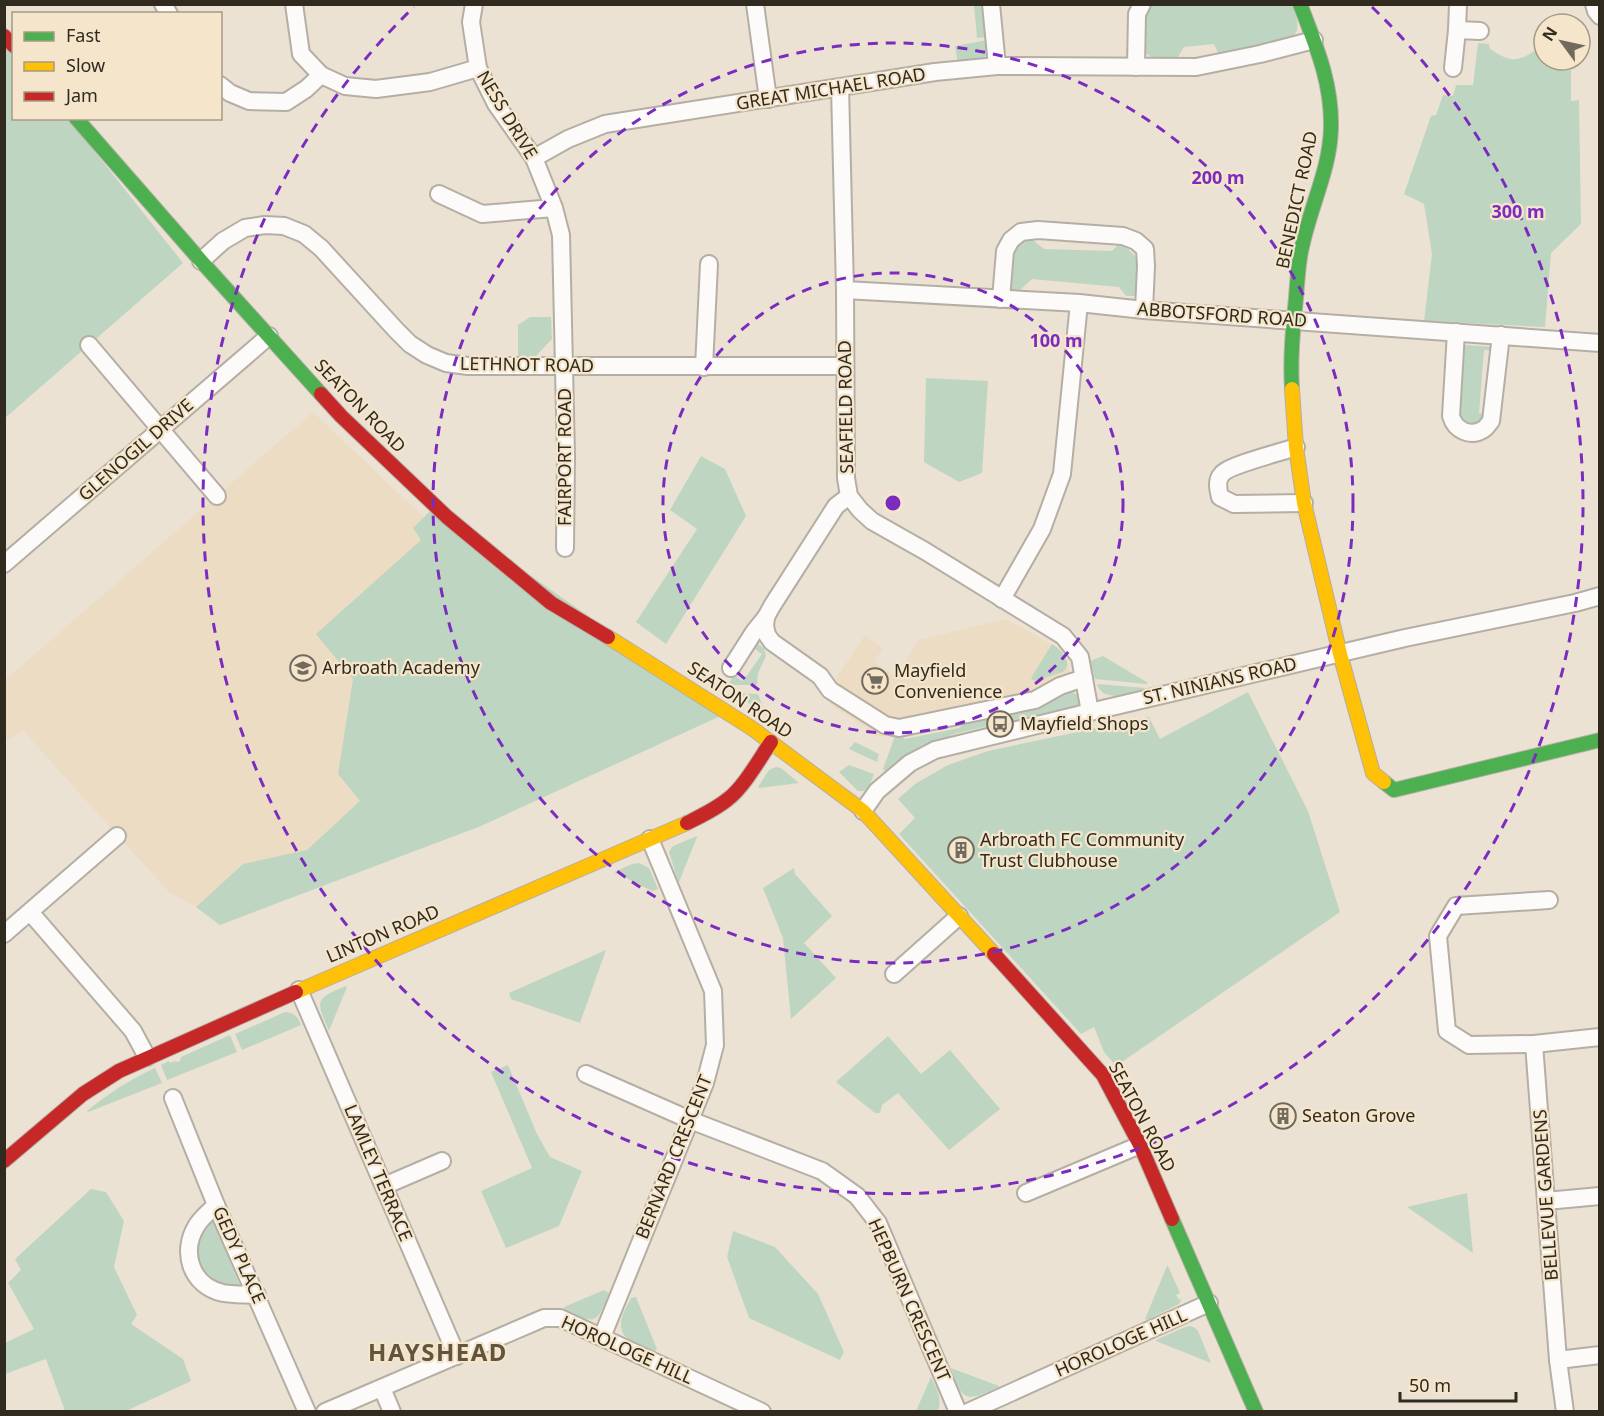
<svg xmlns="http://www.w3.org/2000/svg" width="1604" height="1416" font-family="'Noto Sans',sans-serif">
  <rect width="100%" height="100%" fill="#ebe2d4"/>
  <g fill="#ecdcc4">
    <path d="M313 412 434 527 599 655 220 925 196 907 169 892 23 731 8 740 5 736V680Z"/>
    <path d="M1006 619 1062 650 1068 665 1076 692 1064 690 898 734 878 736 831 705 826 693 865 635 883 648 874 662 900 680 908 678 905 663 918 640Z"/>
  </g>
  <g fill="#bed6c1">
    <path d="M1292 4C1296 18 1303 29 1290 40L1219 55 1214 44 1184 47 1178 57C1163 59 1150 62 1142 48L1143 5Z"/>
    <path d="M974 6H985L988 37 977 38Z"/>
    <path d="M4 38 13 49 14 118 69 119 183 263 5 418Z"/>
    <path d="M988 40V52L983 60 958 65 955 46Z"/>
    <path d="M1544 41V60H1559L1560 69 1571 70V101L1579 100 1581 224 1551 253 1545 327 1424 321 1432 254 1424 204 1404 194 1431 116 1436 115 1443 95 1453 96 1456 85H1473L1478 43 1489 44 1490 49C1495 52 1501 56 1507 58 1521 63 1536 51 1544 41Z"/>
    <path d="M1027 235 1044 249 1112 251 1121 242 1137 258 1141 265 1137 296H1126L1119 287 1032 279 1018 292 1011 291 1007 286 1009 250Z"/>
    <path d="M530 317H551L552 339 534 358H518V325Z"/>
    <path d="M1464 345 1497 347V351L1484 350 1479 413 1491 415C1479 429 1462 431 1458 409L1462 348Z"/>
    <path d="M926 378 988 381 982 473 959 482 924 462Z"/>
    <path d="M701 456 725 469 746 516 666 644 636 622 697 529 670 510Z"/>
    <path d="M435 506 447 517 727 713 481 826 220 925 196 907 243 864 307 850 360 801 338 774 353 679 316 634 421 540 413 528Z"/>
    <path d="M755 642 764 648 766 656 758 673 757 685H729L733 675 743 681 762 654 752 647Z"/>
    <path d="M1052 644C1061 650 1074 663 1063 672L1034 681 1031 678Z"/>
    <path d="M1103 656 1148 683 1146 684 1095 679 1090 661Z"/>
    <path d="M1097 684 1147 688C1131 692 1104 705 1097 684Z"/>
    <path d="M1067 691C1075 692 1081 696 1078 705L954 734 929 745 887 772 883 769 895 736 899 735 905 739 959 728 967 721Z"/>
    <path d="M1248 692 1308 811 1340 912 1116 1066 1104 1052 1094 1027 1081 1034 899 834 915 818 898 799 915 784 948 765 988 751 1149 717 1160 739Z"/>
    <path d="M734 693 758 694 766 715Z"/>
    <path d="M855 742 879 754 877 762 849 749Z"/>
    <path d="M849 765 874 774 868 789 864 791H858L839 772Z"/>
    <path d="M776 767 781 768 799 783 759 788 758 787 769 770Z"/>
    <path d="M697 836V837L679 882 678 881 669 852 673 846Z"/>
    <path d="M639 863 649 868 658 889 652 891 614 872 632 864Z"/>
    <path d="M794 868 795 874 832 916 804 943 836 978 791 1019 783 938 763 888Z"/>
    <path d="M606 950 580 1023 511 999 509 993Z"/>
    <path d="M346 986 347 987 329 1031C316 1000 314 999 346 986Z"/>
    <path d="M285 1012C295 1013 298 1017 301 1025L242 1050 235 1034Z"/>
    <path d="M230 1035 237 1052 167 1080 161 1065 169 1061 170 1063 175 1061 177 1062 180 1061 181 1057Z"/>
    <path d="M888 1036 921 1074 950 1050 1000 1109 949 1150 898 1093 882 1105 880 1113H875L836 1082Z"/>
    <path d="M508 1065 537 1134 550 1157 582 1171 559 1226 506 1248 481 1191 532 1168 491 1072Z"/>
    <path d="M155 1068 162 1083 88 1112 87 1111C109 1093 129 1080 155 1068Z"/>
    <path d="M91 1189 106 1192 124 1221 114 1267 137 1315 131 1324 183 1359 191 1381 126 1411H65L46 1359 5 1374V1343L34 1329 8 1283 21 1270 15 1259Z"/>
    <path d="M1467 1193 1473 1253 1407 1207Z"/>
    <path d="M213 1221 240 1286 230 1287 208 1279 199 1266 196 1244 203 1229Z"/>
    <path d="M733 1231 775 1247 818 1294 844 1352 840 1360 749 1318 727 1257Z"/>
    <path d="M1167 1266H1168L1180 1293 1176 1295 1179 1300 1182 1298 1179 1304 1147 1320 1145 1319Z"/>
    <path d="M604 1290 609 1293C597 1325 595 1324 565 1311L564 1307Z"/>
    <path d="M636 1297 657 1349 655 1352C643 1348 621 1341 621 1326 620 1317 627 1306 631 1298Z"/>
    <path d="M1191 1326 1195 1328 1198 1331 1211 1363 1156 1341V1340L1185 1327Z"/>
    <path d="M951 1368 999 1386V1387C968 1401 962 1404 951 1368Z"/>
    <path d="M931 1377C936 1388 943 1398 938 1411H916Z"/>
  </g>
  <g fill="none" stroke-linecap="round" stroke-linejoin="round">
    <g stroke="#b5aea4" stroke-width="20">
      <g id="street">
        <path d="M163 4 169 14"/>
        <path d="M294 4 301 54 321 75 345 86 376 89 430 82 478 68"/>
        <path d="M474 4 471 22 478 68 496 104 534 158 554 208 561 235 566 456 565 548"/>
        <path d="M755 4 768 99"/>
        <path d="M991 4 997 66"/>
        <path d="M1594 4 1596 11 1600 16"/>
        <path d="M1457 30 1480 31"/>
        <path d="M1136 67 1137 14 1142 4"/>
        <path d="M1453 68 1457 30 1458 4"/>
        <path d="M220 85 230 93 249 101 286 102 306 89 321 75"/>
        <path d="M840 87 845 290 846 478 849 496 860 510 872 521 925 551 1063 636 1080 657 1090 712"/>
        <path d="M534 158 568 139 605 124 935 72 997 66 1196 67 1260 54 1314 40"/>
        <path d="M439 194 482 214 554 208"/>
        <path d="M201 261 223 241 245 228 265 225 284 226 304 234 321 248 396 330 410 344 427 355 446 363 468 366H845"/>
        <path d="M845 290 1079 303 1144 310 1600 343"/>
        <path d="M1001 299 1005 251 1011 240 1021 232 1038 230 1123 236 1136 241 1145 249 1146 266 1144 310"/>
        <path d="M1456 332 1451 416C1455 430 1470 438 1484 429 1485 429 1490 422 1491 421L1501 335"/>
        <path d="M89 345 217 496"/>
        <path d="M704 367 709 264"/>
        <path d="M1296 447C1282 452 1229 465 1222 474 1216 480 1218 489 1220 497L1234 504 1304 503"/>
        <path d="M849 496 836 506 772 606 766 617 765 626 767 635 772 642 820 676 830 690 885 725 899 728 1035 700 1060 686 1084 678"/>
        <path d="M4 564 269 336"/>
        <path d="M1002 599 1042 529 1062 474 1079 303"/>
        <path d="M731 668 754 632 766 617"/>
        <path d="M863 811 877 791 910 763 935 750 1090 712 1405 638 1575 603 1600 596"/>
        <path d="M30 912 133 1031 147 1057"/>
        <path d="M4 934 117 836"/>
        <path d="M894 974 959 916"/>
        <path d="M299 990 457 1356"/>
        <path d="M1534 1044 1469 1045 1447 1031 1438 936 1456 906 1549 900"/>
        <path d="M586 1074 690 1120 822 1171 857 1196 878 1223 958 1412"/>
        <path d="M173 1098 216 1205 307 1412"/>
        <path d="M384 1186 442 1161"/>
        <path d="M1026 1193 1140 1145"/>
        <path d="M1546 1201 1600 1196"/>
        <path d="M216 1205C210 1211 202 1217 197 1225 180 1252 191 1286 223 1293 234 1295 246 1294 257 1295"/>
        <path d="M602 1337 705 1083 715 1045 713 991 650 839"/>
        <path d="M1558 1360 1600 1355"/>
        <path d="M382 1388 392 1412"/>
        <path d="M325 1412 544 1318H560L762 1412"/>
        <path d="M968 1412 1209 1303"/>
        <path d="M1565 1412 1558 1360 1534 1044 1600 1037"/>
      </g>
    </g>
    <g stroke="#b5aea4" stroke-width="16">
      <g id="fast">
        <path d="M76 118 201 261 321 394"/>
        <path d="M1292 389C1290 359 1293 328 1296 298 1297 284 1298 270 1300 257 1307 213 1330 172 1331 128 1332 82 1316 46 1300 4"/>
        <path d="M1384 782 1394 790 1600 740"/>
        <path d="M1172 1219 1256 1412"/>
      </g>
    </g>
    <g stroke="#b5aea4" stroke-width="16">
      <g id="slow">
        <path d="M1292 389 1296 447 1304 503 1340 654 1373 773 1384 782"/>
        <path d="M608 637 753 729 863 811 994 954"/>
        <path d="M296 992 687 823"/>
      </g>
    </g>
    <g stroke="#b5aea4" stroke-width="16">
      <g id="jam">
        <path d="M4 36 14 46"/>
        <path d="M321 394 341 416 447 517 551 603 608 637"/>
        <path d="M687 823C701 816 716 809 728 799 744 787 760 758 771 742"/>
        <path d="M994 954 1103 1075 1140 1145 1172 1219"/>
        <path d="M4 1161 83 1094 119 1071 296 992"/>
      </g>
    </g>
    <use href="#street" stroke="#fcfbf9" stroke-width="16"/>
    <use href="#fast" stroke="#4caf50" stroke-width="14"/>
    <use href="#slow" stroke="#ffc107" stroke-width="14"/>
    <use href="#jam" stroke="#c62828" stroke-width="14"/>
  </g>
  <g fill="none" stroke="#7b2cbf" stroke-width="3" stroke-dasharray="10 8">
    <circle cx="893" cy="503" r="230"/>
    <circle cx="893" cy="503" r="460"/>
    <path d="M1372 7A690 690 0 1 1 414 7"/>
  </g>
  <defs>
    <g id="school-ring" transform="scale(1.35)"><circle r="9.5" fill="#f5e5ca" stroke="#716a5e" stroke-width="1.5"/><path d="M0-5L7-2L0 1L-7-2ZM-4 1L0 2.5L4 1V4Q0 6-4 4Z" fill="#716a5e"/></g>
    <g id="supermarket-ring" transform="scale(1.35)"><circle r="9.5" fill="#f5e5ca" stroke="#716a5e" stroke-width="1.5"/><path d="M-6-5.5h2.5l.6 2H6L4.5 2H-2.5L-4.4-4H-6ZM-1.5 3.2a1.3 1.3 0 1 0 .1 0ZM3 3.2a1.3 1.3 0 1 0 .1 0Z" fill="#716a5e"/></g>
    <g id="bus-ring" transform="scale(1.35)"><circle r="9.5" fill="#f5e5ca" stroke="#716a5e" stroke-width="1.5"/><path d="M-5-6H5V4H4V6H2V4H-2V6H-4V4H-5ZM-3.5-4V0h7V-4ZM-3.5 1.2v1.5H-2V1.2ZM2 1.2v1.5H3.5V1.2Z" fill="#716a5e"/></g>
    <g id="building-ring" transform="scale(1.35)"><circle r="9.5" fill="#f5e5ca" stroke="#716a5e" stroke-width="1.5"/><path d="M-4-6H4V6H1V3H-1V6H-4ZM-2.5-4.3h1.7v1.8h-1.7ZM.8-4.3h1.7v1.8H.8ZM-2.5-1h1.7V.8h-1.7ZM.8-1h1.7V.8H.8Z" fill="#716a5e"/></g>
  </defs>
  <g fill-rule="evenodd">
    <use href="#school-ring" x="303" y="668"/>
    <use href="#supermarket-ring" x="875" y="681"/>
    <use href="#bus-ring" x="1000" y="724"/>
    <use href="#building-ring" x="961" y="850"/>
    <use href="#building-ring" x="1283" y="1116"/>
  </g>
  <g text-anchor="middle" stroke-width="4.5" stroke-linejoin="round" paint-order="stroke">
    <g font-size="18" fill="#302a1f" stroke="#f5e5ca">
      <text transform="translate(831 89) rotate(-9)" y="6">GREAT MICHAEL ROAD</text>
      <text transform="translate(507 115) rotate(59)" y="6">NESS DRIVE</text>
      <text transform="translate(1297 200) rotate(-78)" y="6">BENEDICT ROAD</text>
      <text transform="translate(1222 315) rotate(4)" y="6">ABBOTSFORD ROAD</text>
      <text transform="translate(527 365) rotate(1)" y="6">LETHNOT ROAD</text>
      <text transform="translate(360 406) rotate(46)" y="6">SEATON ROAD</text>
      <text transform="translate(846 407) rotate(-91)" y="6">SEAFIELD ROAD</text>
      <text transform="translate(136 450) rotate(-41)" y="6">GLENOGIL DRIVE</text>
      <text transform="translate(565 457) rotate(-90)" y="6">FAIRPORT ROAD</text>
      <text transform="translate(1220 681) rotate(-13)" y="6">ST. NINIANS ROAD</text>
      <text transform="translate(740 700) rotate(34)" y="6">SEATON ROAD</text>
      <text transform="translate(383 934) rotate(-23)" y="6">LINTON ROAD</text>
      <text transform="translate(1142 1117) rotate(62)" y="6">SEATON ROAD</text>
      <text transform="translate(674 1157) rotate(-68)" y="6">BERNARD CRESCENT</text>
      <text transform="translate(378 1173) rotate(67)" y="6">LAMLEY TERRACE</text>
      <text transform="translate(1546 1195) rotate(-94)" y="6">BELLEVUE GARDENS</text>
      <text transform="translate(239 1255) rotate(66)" y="6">GEDY PLACE</text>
      <text transform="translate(909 1300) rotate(66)" y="6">HEPBURN CRESCENT</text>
      <text transform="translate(1121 1343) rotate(-24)" y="6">HOROLOGE HILL</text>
      <text transform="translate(627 1350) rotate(24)" y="6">HOROLOGE HILL</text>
    </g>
    <g font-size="18" fill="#302a1f" stroke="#f5e5ca" text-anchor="start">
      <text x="322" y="674">Arbroath Academy</text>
      <text x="894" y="677">Mayfield<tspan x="894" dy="21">Convenience</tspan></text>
      <text x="1020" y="730">Mayfield Shops</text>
      <text x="980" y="846">Arbroath FC Community<tspan x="980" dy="21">Trust Clubhouse</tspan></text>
      <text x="1302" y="1122">Seaton Grove</text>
    </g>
    <g font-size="24" font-weight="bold" letter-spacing="1.5" fill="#62543d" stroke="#f5e5ca">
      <text x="438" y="1361">HAYSHEAD</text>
    </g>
  </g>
  <circle cx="893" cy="503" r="9" fill="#7b2cbf" stroke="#f5e5ca" stroke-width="3"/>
  <g font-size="18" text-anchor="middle" font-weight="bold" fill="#7b2cbf" stroke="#f5e5ca" stroke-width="4.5" stroke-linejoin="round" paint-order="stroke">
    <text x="1218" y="184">200 m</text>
    <text x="1518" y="218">300 m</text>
    <text x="1056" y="347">100 m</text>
  </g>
  <rect width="1604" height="1416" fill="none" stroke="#302a1f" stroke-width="12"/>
  <rect x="12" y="12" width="210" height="108" fill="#f5e5ca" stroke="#a69a86" stroke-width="1.5"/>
  <rect x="24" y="32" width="30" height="9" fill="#4caf50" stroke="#a69a86" stroke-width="1.5"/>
  <text x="66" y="42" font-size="18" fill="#302a1f">Fast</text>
  <rect x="24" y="62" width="30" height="9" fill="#ffc107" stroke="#a69a86" stroke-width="1.5"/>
  <text x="66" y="72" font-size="18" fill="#302a1f">Slow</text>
  <rect x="24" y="92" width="30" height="9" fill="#c62828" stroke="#a69a86" stroke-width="1.5"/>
  <text x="66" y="102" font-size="18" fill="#302a1f">Jam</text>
  <g transform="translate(1562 42) rotate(303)"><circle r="28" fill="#f5e5ca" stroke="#a69a86" stroke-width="1.5"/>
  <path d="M0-4.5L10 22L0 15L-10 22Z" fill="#716a5e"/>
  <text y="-9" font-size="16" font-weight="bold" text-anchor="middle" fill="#302a1f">N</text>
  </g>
  <path d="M1400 1392v9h116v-9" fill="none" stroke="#302a1f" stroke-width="3"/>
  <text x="1409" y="1392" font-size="18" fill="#302a1f" stroke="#f5e5ca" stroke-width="4.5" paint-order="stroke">50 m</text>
</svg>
